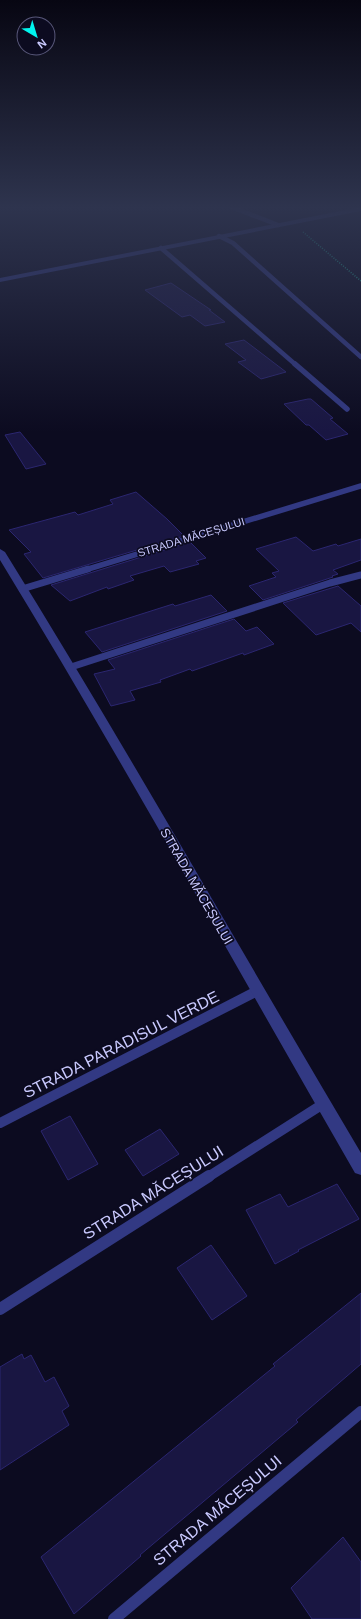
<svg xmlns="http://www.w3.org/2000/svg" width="361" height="1619" font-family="Helvetica,sans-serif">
  <rect width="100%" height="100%" fill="#0c0b20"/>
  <g fill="#191642" stroke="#2b2670">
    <path d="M171 283 211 310H209L225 322 205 326 190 315 182 317 145 290Z"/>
    <path d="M244 340 286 372 261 379 238 362 246 360 225 344Z"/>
    <path d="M308 399H311L333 418 330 419 348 434 326 440 309 425H306L284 404Z"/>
    <path d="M20 432 46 464 26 469 5 435Z"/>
    <path d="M136 492 167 519 184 536 43 578 24 554 31 552 9 530 75 512 78 515 113 504 110 500Z"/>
    <path d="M296 537 313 551 336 544 338 546 361 539V560L333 570 338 574 332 576 333 577 263 600 249 586 276 577 272 573 279 571 256 549Z"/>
    <path d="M190 542 206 558 196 561 199 564 170 572 164 566 130 576 134 580 108 589 107 587 70 601 51 585Z"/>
    <path d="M338 586 361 606V632L351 623 316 635 283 603Z"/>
    <path d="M211 595 227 611 102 652 85 632 173 604 175 606Z"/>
    <path d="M234 619 246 631 257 627 274 644 244 655 243 653 192 671 190 669 160 680 161 682 130 691 135 700 111 706 94 674 115 669 108 660Z"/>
    <path d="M70 1116 98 1164 68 1180 41 1131Z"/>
    <path d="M160 1129 179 1154 143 1176 125 1150Z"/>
    <path d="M337 1184 359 1219 298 1250 299 1251 275 1264 246 1210 280 1194 288 1207Z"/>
    <path d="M211 1245 247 1296 212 1320 177 1268Z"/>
    <path d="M361 1293V1364L296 1420 298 1422 140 1555 141 1556 74 1614 41 1557 275 1366 273 1364Z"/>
    <path d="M22 1354 24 1359 31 1355 45 1382 54 1377 69 1406 62 1411 69 1425 0 1470V1367Z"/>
    <path d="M343 1537 361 1562V1619H312L291 1588Z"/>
  </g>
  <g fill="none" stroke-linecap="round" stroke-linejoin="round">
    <path stroke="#24b89d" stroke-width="1.5" stroke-dasharray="1 1.5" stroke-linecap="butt" d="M303 232 361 281"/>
    <g stroke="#323983" stroke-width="4.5">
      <path d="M229 206 278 225"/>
      <path d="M219 236 233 243 361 357"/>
      <path d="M161 248 296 365"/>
    </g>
    <g stroke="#323983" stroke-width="5.5">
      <path d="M295 364 347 409"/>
      <path d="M85 570 361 486"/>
    </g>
    <g stroke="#323983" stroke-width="7">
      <path d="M22 589 88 569"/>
      <path d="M71 667 330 583 361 575"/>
    </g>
    <g stroke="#323983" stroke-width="10">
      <path d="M0 1123 257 991"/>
      <path d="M208 1177 323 1104"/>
    </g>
    <g stroke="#323983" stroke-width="12">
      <path d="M0 1309 209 1176"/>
      <path d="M114 1619 361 1412"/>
    </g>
    <g fill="#323983" fill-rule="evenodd">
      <path d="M361 207V211L0 282V278Z"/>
      <path d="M0 549 5 552C128 750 242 953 361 1153V1175L355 1173C237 969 123 761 0 560Z"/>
    </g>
  </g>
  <linearGradient id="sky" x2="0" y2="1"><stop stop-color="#070612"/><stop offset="0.48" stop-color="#2e344e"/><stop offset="1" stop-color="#2e344e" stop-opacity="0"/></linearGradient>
  <rect width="361" height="432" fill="url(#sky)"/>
  <g text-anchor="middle" stroke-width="3.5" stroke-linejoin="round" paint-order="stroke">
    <g font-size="11" fill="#cacaff" stroke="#0c0b20">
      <text transform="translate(191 537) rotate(-17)" y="4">STRADA MĂCEȘULUI</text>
    </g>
    <g font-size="13" fill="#cacaff" stroke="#0c0b20">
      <text transform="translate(197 886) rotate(60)" y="5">STRADA MĂCEȘULUI</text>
    </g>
    <g font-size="16" fill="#cacaff" stroke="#0c0b20">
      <text transform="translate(121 1044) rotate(-27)" y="6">STRADA PARADISUL VERDE</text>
      <text transform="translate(153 1192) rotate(-32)" y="6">STRADA MĂCEȘULUI</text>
      <text transform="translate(217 1510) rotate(-40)" y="6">STRADA MĂCEȘULUI</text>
    </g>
  </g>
  <g transform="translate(36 36) rotate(142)"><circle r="19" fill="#0c0b20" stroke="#585779"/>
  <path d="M0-3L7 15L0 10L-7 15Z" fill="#00f5ef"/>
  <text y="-6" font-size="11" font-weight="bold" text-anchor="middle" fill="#cacaff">N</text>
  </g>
</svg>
